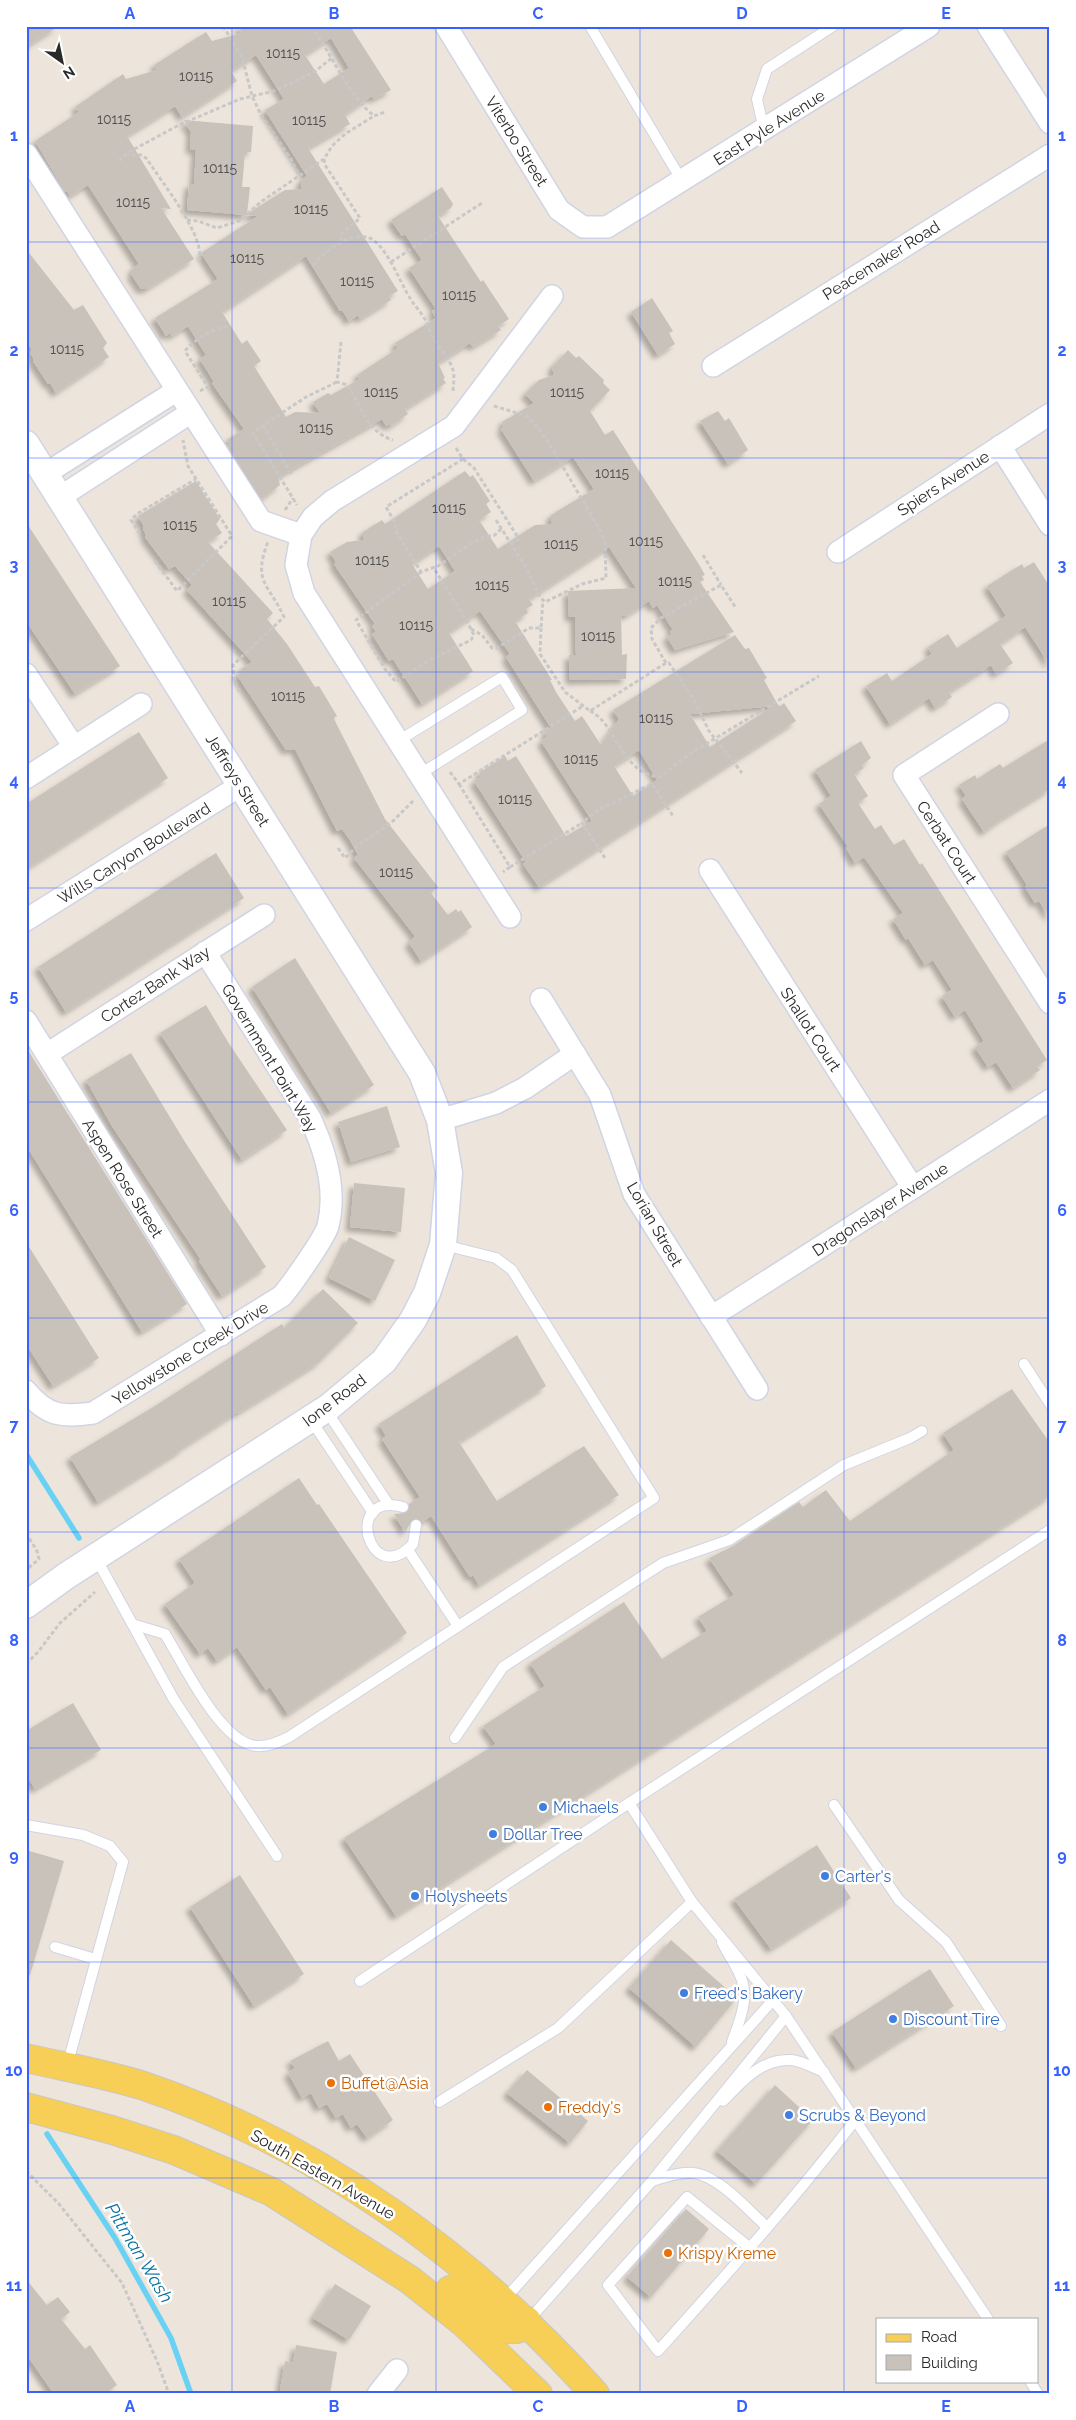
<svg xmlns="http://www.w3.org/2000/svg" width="1076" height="2420" font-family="Raleway,sans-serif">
  <defs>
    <filter id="shadow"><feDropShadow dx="-4.5" dy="4.5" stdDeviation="2.5" flood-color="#0004"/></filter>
  </defs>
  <rect width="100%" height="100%" fill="#ede5db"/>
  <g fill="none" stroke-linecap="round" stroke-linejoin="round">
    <g stroke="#69d2f4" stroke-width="5.5">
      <path d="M26 1454 79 1538"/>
      <path d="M47 2134 115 2238 171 2338 191 2394"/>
    </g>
  </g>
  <g fill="#c8c2bb" fill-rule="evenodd" filter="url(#shadow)">
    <path d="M26 26H59L26 47Z"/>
    <path d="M238 26H350L391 90 374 99 372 96 347 113 345 115 350 124 308 148 398 291 389 296 391 300 360 319 358 315 349 321 342 310 340 311 306 256 222 312 242 344 247 340 261 361 254 366 286 417 295 412 320 413 313 402 328 393 331 395 360 379 357 375 398 348 395 343 436 318 432 311 436 309 409 268 422 260 405 234 402 236 391 220 442 187 453 204 451 208 438 216 481 282 483 280 509 319 498 326 501 330 473 347 470 343 438 363 445 378 443 379 446 383 405 409 408 414 391 426 389 424 386 426 382 419 278 477 280 485 262 499 227 445 230 444 227 440 244 429 212 383 214 382 200 359 206 355 188 326 172 336 170 333 166 336 155 318 218 279 201 253 258 216 187 210 189 184H194L196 150 190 149 191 132 184 120 253 126 251 152H245L242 187H250L247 214 285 190 301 189V180L307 176 265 110 284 99 256 55 231 71 237 81 182 117 175 106 127 136 171 209 161 208 194 259 147 289H141L131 274 134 272 132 269 139 264 88 185 70 196 67 191 65 192 35 141 79 112 75 107 123 74 126 79 157 70 154 65 206 32 212 41 242 33ZM331 38 349 68 324 84 305 55Z"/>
    <path d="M26 249 74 310 83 305 107 343 103 348 109 357 56 393 50 383 48 384 33 361 34 359 30 353 32 350 26 341Z"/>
    <path d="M652 298 673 331 669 333 675 344 658 355 631 312Z"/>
    <path d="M568 350 576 358 579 356 604 380 603 383 610 390 590 411 605 435 613 430 700 566 705 575 702 576 704 580 700 582 734 632 675 650 667 637 672 634 670 631 673 630 657 605 653 608 649 601 626 616H621L622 655 627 654 626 679 570 680 569 655H576L575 617H569L568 591 636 588 609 547 529 599 533 605 526 609 528 613 515 621 552 680H550L556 692 575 721 582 716 601 745 619 719 613 710 735 635 745 649 749 648 756 660 767 678 764 680 778 705 780 706 784 703 796 721 539 887 523 864 526 862 474 781 481 777 479 773 505 756 508 761 516 756 566 836 592 821 541 741 547 737 545 732 551 728 506 657 510 654 480 611 449 633 473 671 422 704 393 659 389 661 372 634 376 632 372 626 375 624 334 564 336 562 330 552 347 542 363 540V532L382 520 385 524 465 471 470 477 473 475 490 501 486 504 491 512 479 520 498 549 535 525 551 524V515L594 489 573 457 534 481 501 429 504 427 502 422 534 403 525 394 539 380 554 375 552 367ZM439 546 455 571 428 589 412 564ZM773 706 710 747 690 714ZM639 750 657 780 633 796 614 766Z"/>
    <path d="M718 411 725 421 729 418 748 450 728 464 700 421Z"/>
    <path d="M196 481 220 519 216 524 222 533 208 542 273 613 267 619 287 644 315 687 319 686 337 716 334 718 336 723 385 819 438 887 431 893 448 915 456 909 458 912 461 910 472 927 421 961 409 943 415 936 354 858 358 855 350 840 342 829 337 831 295 749 286 750 237 675 242 672 241 669 252 662 187 590 192 585 175 566 169 569 145 537 146 535 143 529 144 526 138 516Z"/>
    <path d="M26 522 120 666 75 694 26 621Z"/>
    <path d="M1034 562 1050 587V665L1025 627 1000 644 1013 663 996 674 991 665 949 692 952 697 935 708 929 698 890 724 866 686 887 673 892 681 932 654 928 647 948 634 957 648 1006 616 987 586 1022 564 1024 568Z"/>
    <path d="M139 732 168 778 26 869V804Z"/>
    <path d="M1050 739V789L1003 818 984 832 962 799 966 796 959 785 975 775 977 779 1000 764 1003 768Z"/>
    <path d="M861 741 871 758 862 765 864 768 854 774 868 796 858 803 875 829 881 825 894 845 904 839 920 865 922 863 1047 1060 1037 1066 1040 1070 1013 1088 996 1062 988 1067 975 1047 984 1041 965 1010 955 1017 942 996 952 990 933 960 925 965 908 938 906 940 893 919 903 913 864 857 855 863 846 848 848 847 819 804 831 796 815 770Z"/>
    <path d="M1050 824V918L1039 901 1035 903 1025 887 1027 885 1006 852Z"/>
    <path d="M216 853 244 898 66 1012 38 967Z"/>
    <path d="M295 958 374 1085 331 1113 252 987Z"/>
    <path d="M206 1005 228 1042 287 1130 242 1160 160 1033Z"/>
    <path d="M26 1047 187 1304 142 1332 26 1145Z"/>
    <path d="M131 1053 185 1142 266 1267 222 1296 199 1261 201 1260 112 1126 86 1080Z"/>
    <path d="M387 1106 400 1147 351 1162 338 1122Z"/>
    <path d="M354 1183 405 1188 401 1232 350 1227Z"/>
    <path d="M349 1237 395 1260 375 1301 329 1278Z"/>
    <path d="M26 1242 99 1358 53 1386 26 1344Z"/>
    <path d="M323 1289 358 1323 318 1363 238 1413 237 1412 182 1448 183 1449 98 1502 70 1457 155 1406 282 1324 284 1328Z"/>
    <path d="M517 1335 546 1386 459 1442 497 1501 584 1446 619 1495 479 1585 473 1575 470 1577 431 1516 422 1522 418 1518 413 1519 405 1532 394 1514 406 1513 409 1504 420 1497 382 1439 386 1436 379 1424Z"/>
    <path d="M1012 1389 1050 1443V1496L396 1916 344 1838 496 1744 483 1726 545 1686 530 1663 624 1602 662 1659 707 1631 698 1617 734 1595 709 1558 733 1546 799 1502 803 1507 826 1490 850 1521 954 1450 943 1433Z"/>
    <path d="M299 1478 317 1505 319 1504 407 1633 288 1714 270 1687 266 1690 237 1647 217 1661 208 1648 200 1654 165 1604 195 1583 179 1559Z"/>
    <path d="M73 1703 101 1750 35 1789 26 1774V1731Z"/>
    <path d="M817 1845 851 1898 771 1949 734 1899Z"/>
    <path d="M26 1850 64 1861 30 1975 26 1974Z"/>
    <path d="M240 1875 304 1974 254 2006 190 1907Z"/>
    <path d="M671 1940 737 1998 696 2047 629 1988Z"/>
    <path d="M930 1969 954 2006 856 2068 832 2032Z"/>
    <path d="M328 2041 339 2061 350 2054 393 2120 367 2138 357 2124 351 2128 343 2114 336 2118 327 2104 319 2108 311 2093 302 2098 288 2073 295 2068 290 2061Z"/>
    <path d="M527 2070 588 2121 570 2143 507 2093Z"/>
    <path d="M775 2085 813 2120 756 2184 717 2151Z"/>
    <path d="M686 2209 709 2229 651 2297 627 2277Z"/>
    <path d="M26 2279 47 2305 58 2297 70 2312 61 2319 85 2349 90 2345 117 2385 104 2394H54L26 2354Z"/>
    <path d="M335 2284 371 2306 349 2340 313 2318Z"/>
    <path d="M296 2345 337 2352 330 2394H306L280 2390 285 2361 293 2363Z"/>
  </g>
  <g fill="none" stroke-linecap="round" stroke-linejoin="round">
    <g stroke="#d0d4e4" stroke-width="12">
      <g id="service">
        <path d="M590 26 682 181"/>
        <path d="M764 130 757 99 767 69 833 26"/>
        <path d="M398 741 502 677 522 710 420 774"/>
        <path d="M1024 1364 1050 1404"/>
        <path d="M326 1410 389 1505"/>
        <path d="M311 1420 373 1513"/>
        <path d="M403 1507C342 1490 369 1591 413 1544L416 1525"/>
        <path d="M408 1550 458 1626"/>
        <path d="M96 1558 173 1698 277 1856"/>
        <path d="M132 1624 165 1634C183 1663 220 1742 256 1746 268 1747 279 1742 289 1737L654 1498 512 1270 496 1258 444 1245"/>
        <path d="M455 1738 503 1667 663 1563 729 1540 844 1465 910 1438 922 1431"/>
        <path d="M629 1803 692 1902"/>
        <path d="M834 1805 899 1900 946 1942 1001 2026"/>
        <path d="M26 1825 83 1835 110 1846 123 1862 67 2066"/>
        <path d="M722 1942C727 1953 734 1962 739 1973 751 1997 740 2019 732 2042"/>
        <path d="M55 1947 95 1959"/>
        <path d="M360 1981 629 1803 1050 1530"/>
        <path d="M723 2101C741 2083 761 2058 791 2060 802 2061 814 2068 824 2072"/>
        <path d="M439 2102 558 2028 692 1902 786 2016 988 2319"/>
        <path d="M652 2181C665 2177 679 2172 693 2173 718 2175 749 2211 767 2227"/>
        <path d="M750 2248 687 2197 608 2285 658 2351C726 2275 794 2200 856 2119"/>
        <path d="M504 2300 774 1999"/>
        <path d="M528 2321 651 2182 786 2016"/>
        <path d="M1030 2381 1038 2394"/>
      </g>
    </g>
    <g stroke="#d0d4e4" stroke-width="24">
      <g id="minor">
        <path d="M446 26 559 210 583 227H607L929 26"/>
        <path d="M988 26 1050 123"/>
        <path d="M26 154 261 521 301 535"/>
        <path d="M713 366 1050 155"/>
        <path d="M1000 446 1050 525"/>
        <path d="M45 474 176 391"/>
        <path d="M60 497 190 413"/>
        <path d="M838 552 1050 414"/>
        <path d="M26 674 74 747"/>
        <path d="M998 714 904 775 1050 1003"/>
        <path d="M26 778 141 704"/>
        <path d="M710 870 913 1188"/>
        <path d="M510 917 304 593 296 565 301 535 313 517 332 501 454 426 552 296"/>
        <path d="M26 920 241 785"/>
        <path d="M541 999 600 1095 634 1194 757 1389"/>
        <path d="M26 1021 221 1335"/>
        <path d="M47 1054 264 915"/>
        <path d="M440 1120 496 1103 525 1088 575 1054"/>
        <path d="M711 1317 1050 1100"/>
        <path d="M26 1391C48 1417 62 1417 93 1413L282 1296C292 1284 324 1239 328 1226 337 1190 325 1150 310 1118L205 952"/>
        <path d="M378 2394 397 2370"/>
      </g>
    </g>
    <g stroke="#d0d4e4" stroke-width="29">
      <path id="tertiary" d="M26 444 422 1073 440 1120 449 1173 443 1245 427 1293 413 1320 384 1361 329 1407 66 1576 26 1605"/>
    </g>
    <g stroke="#c8c8c8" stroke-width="30">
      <g id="primary">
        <path d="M26 2058C65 2067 106 2074 144 2086 318 2145 474 2258 595 2394"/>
        <path d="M26 2107 112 2130 174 2150 272 2192 410 2280 464 2323 538 2394"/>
        <path d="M450 2290 507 2329H517L527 2321"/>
      </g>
    </g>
    <g stroke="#c8c8c8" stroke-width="3" stroke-dasharray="4 2.5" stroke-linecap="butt">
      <path d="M223 26 242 57 252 96 262 117 291 159 299 176"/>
      <path d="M311 26C333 56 346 92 374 116L385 112"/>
      <path d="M125 155H142L147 159C159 179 210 241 198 263"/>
      <path d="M324 159 325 165 360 218 340 235 342 243"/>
      <path d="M119 161 127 153 179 125 240 99 274 91 314 72 332 58"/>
      <path d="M187 220 198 221 217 228 239 221 262 201 324 159 332 146 345 134 374 116"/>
      <path d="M391 262 482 203"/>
      <path d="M313 265C324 253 347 233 366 237 385 240 400 283 410 298 414 305 419 310 423 316 427 322 428 328 431 334 437 346 449 357 453 370 455 378 453 385 453 393"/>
      <path d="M341 342 337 382 348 385C360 405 368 433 393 440"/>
      <path d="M200 391 208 387 185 351C194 340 215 326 230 327"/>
      <path d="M494 406 527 416 537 427 549 443 598 527 605 541 606 578 582 584 545 602 540 597 528 571 496 520"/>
      <path d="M264 424 253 433 297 505"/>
      <path d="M456 448 463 459 386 507 394 521 397 533 421 572 438 566 466 547 484 537 495 535 501 529"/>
      <path d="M463 459 474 468 519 539 510 544"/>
      <path d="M291 474 264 427 265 424 306 397 337 382"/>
      <path d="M285 510 293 498"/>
      <path d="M140 534 131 520 137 514 196 479"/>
      <path d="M703 555 721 585"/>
      <path d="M155 561 177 591 232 536 188 466 183 440"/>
      <path d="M421 572 356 620 385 669 396 682 428 661 471 640 474 635 464 616 433 567"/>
      <path d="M541 628 540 654 565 692 590 711 666 663H669L694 700 709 731 742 773"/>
      <path d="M471 629 482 635 492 648H497L529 628H541L543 600"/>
      <path d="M666 663 652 639 651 628 661 618 721 585 736 608"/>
      <path d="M240 692 234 681 233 665 284 617C269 584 252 582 268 542"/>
      <path d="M590 711C617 724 621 774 660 777L689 754 819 676"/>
      <path d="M450 772 459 784 583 706"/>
      <path d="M459 784 510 867 503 872"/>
      <path d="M338 848 345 858 357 846 392 822 414 800"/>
      <path d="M605 858 582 823 598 810 652 784 673 816"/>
      <path d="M510 867 582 823"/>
      <path d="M26 1533 37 1551 39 1559 26 1570"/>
      <path d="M26 1664 38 1652 60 1623 95 1592"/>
      <path d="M26 2171 59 2204 122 2283 157 2361 169 2394"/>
    </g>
    <use href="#service" stroke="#fff" stroke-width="10"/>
    <use href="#minor" stroke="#fff" stroke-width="21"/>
    <use href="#tertiary" stroke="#fff" stroke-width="26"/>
    <use href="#primary" stroke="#f7ce56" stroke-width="28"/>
  </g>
  <path fill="none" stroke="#3660ff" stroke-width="1" stroke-opacity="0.55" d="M232 26V2394M436 26V2394M640 26V2394M844 26V2394M26 242H1050M26 458H1050M26 672H1050M26 888H1050M26 1102H1050M26 1318H1050M26 1532H1050M26 1748H1050M26 1962H1050M26 2178H1050"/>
  <g fill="#3f7fe0" stroke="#fff" stroke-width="2">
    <circle cx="543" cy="1807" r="5"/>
    <circle cx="493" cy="1834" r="5"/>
    <circle cx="825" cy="1876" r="5"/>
    <circle cx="415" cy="1896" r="5"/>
    <circle cx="684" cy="1993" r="5"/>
    <circle cx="893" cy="2019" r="5"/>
    <circle cx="789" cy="2115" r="5"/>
  </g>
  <g fill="#e8710a" stroke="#fff" stroke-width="2">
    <circle cx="331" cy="2083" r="5"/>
    <circle cx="548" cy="2107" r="5"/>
    <circle cx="668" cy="2253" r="5"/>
  </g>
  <g text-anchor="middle" stroke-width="5" stroke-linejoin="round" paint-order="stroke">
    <g font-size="14" fill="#52504e">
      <text x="283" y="58">10115</text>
      <text x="196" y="81">10115</text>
      <text x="114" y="124">10115</text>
      <text x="309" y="125">10115</text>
      <text x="220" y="173">10115</text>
      <text x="133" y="207">10115</text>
      <text x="311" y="214">10115</text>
      <text x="247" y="263">10115</text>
      <text x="357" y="286">10115</text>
      <text x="459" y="300">10115</text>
      <text x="67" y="354">10115</text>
      <text x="381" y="397">10115</text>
      <text x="567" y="397">10115</text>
      <text x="316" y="433">10115</text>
      <text x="612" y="478">10115</text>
      <text x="449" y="513">10115</text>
      <text x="180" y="530">10115</text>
      <text x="646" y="546">10115</text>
      <text x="561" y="549">10115</text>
      <text x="372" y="565">10115</text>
      <text x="675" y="586">10115</text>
      <text x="492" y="590">10115</text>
      <text x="229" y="606">10115</text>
      <text x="416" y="630">10115</text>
      <text x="598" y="641">10115</text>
      <text x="288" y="701">10115</text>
      <text x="656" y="723">10115</text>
      <text x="581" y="764">10115</text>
      <text x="515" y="804">10115</text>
      <text x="396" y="877">10115</text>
    </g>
    <g font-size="16" fill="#2a2a2a" stroke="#fff">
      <text transform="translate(769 127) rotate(-32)" y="6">East Pyle Avenue</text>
      <text transform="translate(517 141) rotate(58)" y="6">Viterbo Street</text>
      <text transform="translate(881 260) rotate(-32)" y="6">Peacemaker Road</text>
      <text transform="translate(943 483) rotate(-33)" y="6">Spiers Avenue</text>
      <text transform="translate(238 780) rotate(58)" y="6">Jeffreys Street</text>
      <text transform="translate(947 842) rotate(57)" y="6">Cerbat Court</text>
      <text transform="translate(134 853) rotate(-32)" y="6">Wills Canyon Boulevard</text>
      <text transform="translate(155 984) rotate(-33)" y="6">Cortez Bank Way</text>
      <text transform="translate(811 1029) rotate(57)" y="6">Shallot Court</text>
      <text transform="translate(270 1058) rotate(59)" y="6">Government Point Way</text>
      <text transform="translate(123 1178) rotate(58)" y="6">Aspen Rose Street</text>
      <text transform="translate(880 1209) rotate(-33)" y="6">Dragonslayer Avenue</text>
      <text transform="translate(655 1224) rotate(60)" y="6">Lorian Street</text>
      <text transform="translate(190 1353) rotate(-32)" y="6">Yellowstone Creek Drive</text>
      <text transform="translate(334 1400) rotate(-37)" y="6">Ione Road</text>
      <text transform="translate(323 2174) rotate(30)" y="6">South Eastern Avenue</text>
    </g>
    <g font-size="16" fill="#366cbe" stroke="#fff" text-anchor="start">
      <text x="553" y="1813">Michaels</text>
      <text x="503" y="1840">Dollar Tree</text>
      <text x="835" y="1882">Carter's</text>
      <text x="425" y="1902">Holysheets</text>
      <text x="694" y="1999">Freed's Bakery</text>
      <text x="903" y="2025">Discount Tire</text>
      <text x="799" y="2121">Scrubs &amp; Beyond</text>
    </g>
    <g font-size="16" fill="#c56008" stroke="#fff" text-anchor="start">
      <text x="341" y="2089">Buffet@Asia</text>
      <text x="558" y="2113">Freddy's</text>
      <text x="678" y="2259">Krispy Kreme</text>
    </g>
    <g font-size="18" font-style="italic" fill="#0770a1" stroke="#fff">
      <text transform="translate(139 2253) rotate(59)" y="6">Pittman Wash</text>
    </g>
  </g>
  <rect width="1076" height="2420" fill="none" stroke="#ffffff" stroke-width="55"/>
  <rect x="876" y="2318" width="162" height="65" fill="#ffffff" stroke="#aaaaaa"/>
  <rect x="886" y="2334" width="25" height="8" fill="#f7ce56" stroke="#aaaaaa"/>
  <text x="921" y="2342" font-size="15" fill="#2a2a2a">Road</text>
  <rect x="886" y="2355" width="25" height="15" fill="#c8c2bb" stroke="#aaaaaa"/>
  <text x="921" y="2368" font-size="15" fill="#2a2a2a">Building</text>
  <g transform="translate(62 62) rotate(147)" stroke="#ffffff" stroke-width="4" paint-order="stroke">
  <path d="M0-4L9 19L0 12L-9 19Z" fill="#2a2a2a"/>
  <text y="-8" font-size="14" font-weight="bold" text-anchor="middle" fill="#2a2a2a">N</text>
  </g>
  <rect x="28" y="28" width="1020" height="2364" fill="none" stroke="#3660ff" stroke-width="2"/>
  <g font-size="16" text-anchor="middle" font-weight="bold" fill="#3660ff">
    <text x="130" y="19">A</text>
    <text x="334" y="19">B</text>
    <text x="538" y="19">C</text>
    <text x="742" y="19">D</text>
    <text x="946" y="19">E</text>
    <text x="14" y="141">1</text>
    <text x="1062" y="141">1</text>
    <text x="14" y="356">2</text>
    <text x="1062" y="356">2</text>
    <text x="14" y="571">3</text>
    <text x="1062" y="571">3</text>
    <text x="14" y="786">4</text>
    <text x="1062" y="786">4</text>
    <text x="14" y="1001">5</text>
    <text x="1062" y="1001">5</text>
    <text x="14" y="1216">6</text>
    <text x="1062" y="1216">6</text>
    <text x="14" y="1431">7</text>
    <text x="1062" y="1431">7</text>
    <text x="14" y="1646">8</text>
    <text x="1062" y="1646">8</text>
    <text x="14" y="1861">9</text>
    <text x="1062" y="1861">9</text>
    <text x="14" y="2076">10</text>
    <text x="1062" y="2076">10</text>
    <text x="14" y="2291">11</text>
    <text x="1062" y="2291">11</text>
    <text x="130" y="2412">A</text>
    <text x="334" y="2412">B</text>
    <text x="538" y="2412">C</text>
    <text x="742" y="2412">D</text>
    <text x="946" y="2412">E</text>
  </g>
</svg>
